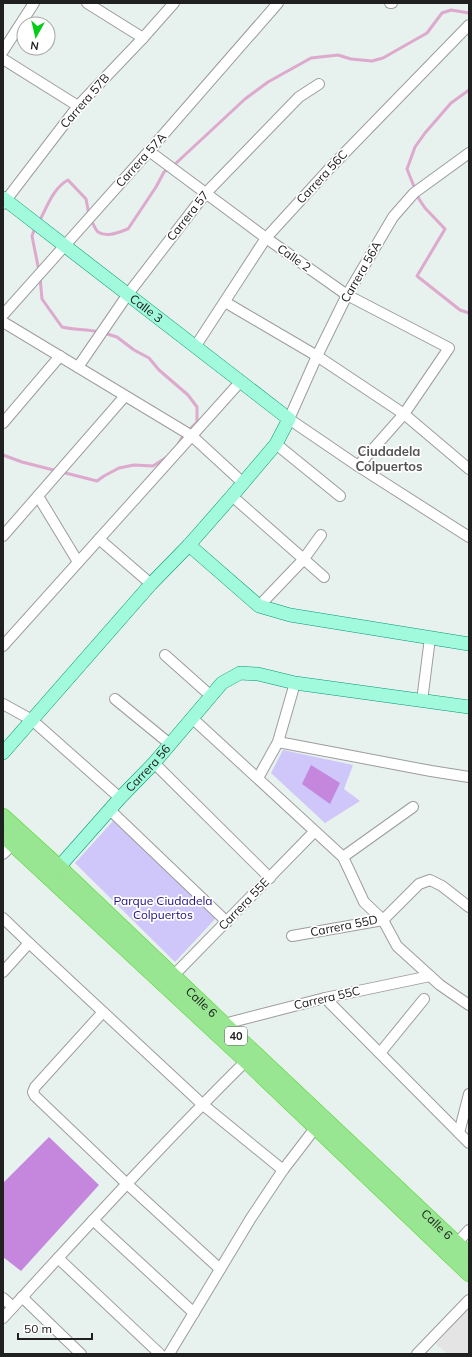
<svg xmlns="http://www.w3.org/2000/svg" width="472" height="1357" font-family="Mulish,sans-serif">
  <rect width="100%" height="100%" fill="#e7f1ee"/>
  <g fill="#cfc6f9">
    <path d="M283 750 353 765 344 789 360 801 325 823 271 773Z"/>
    <path d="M114 820 216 918 175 962 75 863Z"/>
  </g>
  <g fill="#c587de">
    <path d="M311 765 340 783 330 804 302 784Z"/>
    <path d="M49 1137 99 1185 21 1271 3 1257V1183Z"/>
  </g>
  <path fill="#e4e4e4" d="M467 1308 469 1310V1354H448L436 1344Z"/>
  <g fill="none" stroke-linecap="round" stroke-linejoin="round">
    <g stroke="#dda9cc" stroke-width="3">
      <path d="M469 90 451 103 425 133 415 147 407 169 419 199 425 208 445 229 417 276 460 310 469 313"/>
      <path d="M91 220C93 223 95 229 98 232 107 238 119 232 128 229L156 187 164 172 173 166 245 99 268 82 311 58 338 55 351 59 372 61 383 58 427 33 442 13 451 10 469 13"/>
      <path d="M39 222C47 207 53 188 68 180L86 199 89 215"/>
      <path d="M35 228 32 236 39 271"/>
      <path d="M40 277 42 299 62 327C74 330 87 329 99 332"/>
      <path d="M104 333 117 337 134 350 149 358 159 370 188 395 197 407V422L183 436 177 446"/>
      <path d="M3 455 22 462 97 481 104 476 119 468 134 465 153 466 167 457"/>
    </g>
    <g stroke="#9d9d9d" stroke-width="12">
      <g id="minor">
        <path d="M87 3 143 38"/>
        <path d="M390 3H392"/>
        <path d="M3 51 34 3"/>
        <path d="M3 59 78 106"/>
        <path d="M149 151 266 238 347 295 449 348 404 414 358 466"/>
        <path d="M469 153 414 193 393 217 347 295 317 356 289 419 358 466 469 537"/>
        <path d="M3 204 78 106 143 38 174 3"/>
        <path d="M225 302 317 356 404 414 469 469"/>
        <path d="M3 315 149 151 278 3"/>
        <path d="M3 322 192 436 242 482"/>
        <path d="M195 347 266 238 329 169 469 25"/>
        <path d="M78 367 128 294 205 194 299 97 319 84"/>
        <path d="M3 423 60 356"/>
        <path d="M276 444 340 496"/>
        <path d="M38 496 78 562"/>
        <path d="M232 496 324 577"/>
        <path d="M3 536 125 396"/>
        <path d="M99 539 151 584"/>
        <path d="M259 606 303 560 321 535"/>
        <path d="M3 646 241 381"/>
        <path d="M165 655 211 696"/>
        <path d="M115 699 170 744"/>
        <path d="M422 701 430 638"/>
        <path d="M3 704 32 720 120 798"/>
        <path d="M192 718 343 857 364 902 383 920 397 946 440 985 469 1005"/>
        <path d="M278 742 431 771 469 777"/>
        <path d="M154 763 270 878"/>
        <path d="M258 778 278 742 295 683"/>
        <path d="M110 810 227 922"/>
        <path d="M3 854 13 844"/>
        <path d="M343 857 413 807"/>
        <path d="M3 918 29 943 202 1104 283 1170"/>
        <path d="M292 936 383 920 419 884 430 880 442 886 469 907"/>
        <path d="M3 972 29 943"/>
        <path d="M173 976 314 832"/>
        <path d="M325 998 469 1143"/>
        <path d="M103 1012 35 1087 33 1092 35 1096 126 1183 220 1269"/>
        <path d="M224 1024 325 998 430 976"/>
        <path d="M380 1053 424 999"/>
        <path d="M459 1133 469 1094"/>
        <path d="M93 1220 194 1313"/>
        <path d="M457 1243 469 1230"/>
        <path d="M58 1258 160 1354"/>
        <path d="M22 1297 81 1354"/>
        <path d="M3 1298 13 1307"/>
        <path d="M3 1318C83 1231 162 1144 246 1061"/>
        <path d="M169 1354 251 1218 283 1170 316 1127"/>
        <path d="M417 1354 469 1300"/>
      </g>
    </g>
    <g stroke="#039977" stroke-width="14">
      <g id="major">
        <path id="s1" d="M3 198 289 419 276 444 232 496 189 545 151 584 3 753"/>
        <path d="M189 545 259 606 290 615 469 644"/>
        <path id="s2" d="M59 867 120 798 154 763 222 683 240 673 258 674 295 683 469 707"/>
      </g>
    </g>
    <g stroke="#54d82b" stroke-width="16">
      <g id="highway">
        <path id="s3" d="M3 816 59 867 224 1024 469 1255"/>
        <path d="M3 835 246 1061 469 1274"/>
      </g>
    </g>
    <use href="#minor" stroke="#fff" stroke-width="10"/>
    <use href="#major" stroke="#a2fadd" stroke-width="13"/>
    <use href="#highway" stroke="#98e691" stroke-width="15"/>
  </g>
  <g text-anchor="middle" stroke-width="3.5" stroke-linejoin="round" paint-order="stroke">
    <rect fill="#fff" stroke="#636363" stroke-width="1" x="225" y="1027" width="22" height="18" rx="3"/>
    <g font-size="11" font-weight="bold" fill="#202020">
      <text x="236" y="1040">40</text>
    </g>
    <g font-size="12" fill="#202020" stroke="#fff">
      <text transform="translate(85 101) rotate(-49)" y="4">Carrera 57B</text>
      <text transform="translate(141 160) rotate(-48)" y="4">Carrera 57A</text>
      <text transform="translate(322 177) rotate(-47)" y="4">Carrera 56C</text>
      <text transform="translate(188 216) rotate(-52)" y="4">Carrera 57</text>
      <text transform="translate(294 258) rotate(35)" y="4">Calle 2</text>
      <text transform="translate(361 272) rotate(-60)" y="4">Carrera 56A</text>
      <text dy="4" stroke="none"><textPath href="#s1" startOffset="181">Calle 3</textPath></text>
      <text dy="4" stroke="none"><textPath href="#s2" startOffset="133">Carrera 56</textPath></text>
      <text transform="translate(244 904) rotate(-46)" y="4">Carrera 55E</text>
      <text transform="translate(344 926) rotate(-11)" y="4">Carrera 55D</text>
      <text transform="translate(327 998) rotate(-13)" y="4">Carrera 55C</text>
      <text dy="4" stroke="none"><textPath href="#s3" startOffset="272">Calle 6</textPath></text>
      <text dy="4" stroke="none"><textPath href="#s3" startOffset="596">Calle 6</textPath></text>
    </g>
    <g font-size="12" fill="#230e7f" stroke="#fff">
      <text x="163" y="905">Parque Ciudadela<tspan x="163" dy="14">Colpuertos</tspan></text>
    </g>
    <g font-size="13" font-weight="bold" fill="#535353" stroke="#fff">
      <text x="389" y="456">Ciudadela<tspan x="389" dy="15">Colpuertos</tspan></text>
    </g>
  </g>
  <rect width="472" height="1357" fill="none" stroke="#202020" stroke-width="8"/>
  <g transform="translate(36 36) rotate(188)"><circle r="19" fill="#ffffff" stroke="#a6a6a6"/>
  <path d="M0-3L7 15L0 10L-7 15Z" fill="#04cc19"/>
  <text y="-6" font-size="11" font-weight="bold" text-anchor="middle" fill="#202020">N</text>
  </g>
  <path d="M18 1333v6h74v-6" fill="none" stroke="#202020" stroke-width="2"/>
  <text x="24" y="1333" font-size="12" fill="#202020" stroke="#ffffff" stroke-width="3" paint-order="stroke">50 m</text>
</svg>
